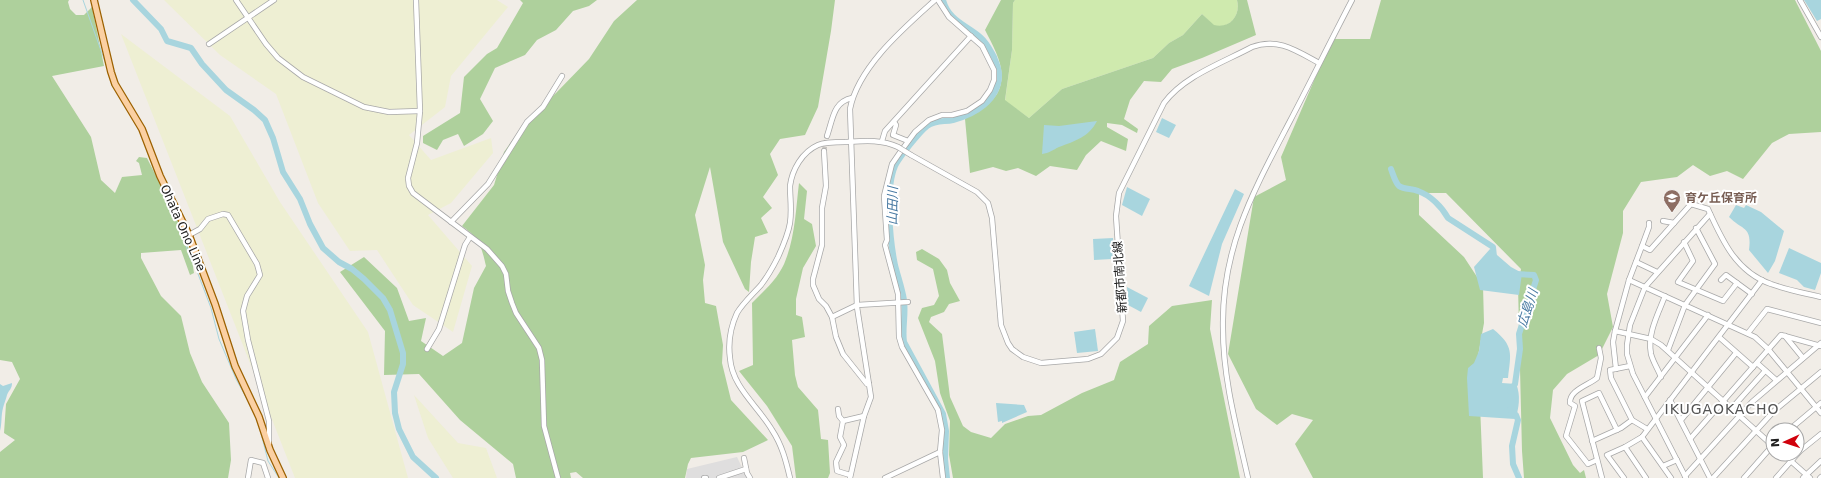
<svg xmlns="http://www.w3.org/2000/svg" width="1821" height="478" font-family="'DejaVu Sans','Noto Sans JP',sans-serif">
  <rect width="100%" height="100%" fill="#f1ede7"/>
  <path fill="#dfdede" d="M737 457 747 478H686L687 469Z"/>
  <g fill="#eeefd3">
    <path d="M164 0H497L508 7 451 76 445 107 409 135 431 160 491 138 493 153 451 203 428 215 472 266 453 332 413 305 377 250 350 251 318 203 276 94 220 55Z"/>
    <path d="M121 34 230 116 280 202 368 332 408 478H295Z"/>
    <path d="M414 395 458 443 486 448 497 478H453L428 438Z"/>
  </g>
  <path fill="#cfeaae" d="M1015 0H1237C1241 15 1230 29 1214 26L1202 14 1183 35 1169 43 1153 58 1062 89 1029 118 1005 101 1012 50 1013 3Z"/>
  <g fill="#aed09c">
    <path d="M0 0H69L68 2 70 9 76 15H84L92 7 104 66 52 76 91 137 101 180 115 193 122 177 142 175 139 163 136 161 139 157 147 158C165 195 189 232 194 273L190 275 181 250 141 253V258L161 296 181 316 190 353 202 382 229 423 231 460 228 478H0V452L15 440 4 433 6 404 20 379 12 362 0 360Z"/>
    <path d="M520 0H597L589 6 573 11 556 30 537 40 525 55 495 68 480 99 493 121 483 134 464 146 458 134 443 140 437 150 423 143V136L460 113 464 77 487 54 497 48 523 3Z"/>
    <path d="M637 0H835L831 31 818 107 805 135 780 139 770 154 778 175 763 197 772 208 761 218 768 233 755 237 751 262 749 292 745 289 723 242 710 167 695 215 705 265 703 280 705 303 716 306 723 345 722 363 731 400 768 440 743 452 691 458 688 464 685 478H583L576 472 570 473 571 478H516L513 464 460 420 419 374 384 375 385 331 340 272 364 257 397 288 409 321 426 318 421 341 443 356 462 343 474 288 486 266C481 245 480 239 462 226L494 185 504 152 526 121 556 93 589 59 614 21Z"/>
    <path d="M1001 0H1015L1013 3 1012 50 1005 100 1029 118 1062 89 1153 58 1169 43 1183 35 1202 14 1214 25C1230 29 1241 15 1237 0H1247L1256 35 1202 58 1172 69 1161 82 1144 81 1130 100 1124 119 1138 129 1137 133 1122 125 1107 123V127L1128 139 1126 151 1101 141 1086 155 1077 170 1050 166 1036 176 1018 168 1006 171 993 167 970 173 965 119C973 113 993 101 997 94 1009 72 995 50 985 30Z"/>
    <path d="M1381 0H1795L1821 51V132L1789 134 1772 143 1743 179 1727 171 1710 176 1693 165 1677 177 1641 182 1623 211V233L1607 294 1613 327 1599 355 1567 374 1553 390 1550 418 1573 465 1580 473 1584 470 1586 478H1524L1522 451 1518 286 1521 269 1446 193H1419V215L1464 257 1483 286 1484 323 1478 356 1483 478H1313L1295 444 1313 420 1292 414 1277 425 1256 409 1228 354 1254 197 1286 180 1281 157 1332 39H1370Z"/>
    <path d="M799 183 807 191 804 219 812 224 816 246 803 268 796 299V315L802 317 805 337 792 340 795 375 798 387 818 410 821 439 828 440 830 473 828 478H796L792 446 767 406 739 371 753 365 752 303C765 290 780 277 786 259 795 236 796 208 799 183Z"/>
    <path d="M922 249 939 259 947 270 950 283 960 301 949 304 944 312 931 317 929 322 942 334 950 397 963 426 971 432 991 438 1005 424 1028 416 1041 415 1082 393 1114 380 1120 362 1148 344 1149 326 1172 306 1212 300 1210 329 1240 478H953L949 455 950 421 940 393 935 361 918 318 922 308 934 305 939 296 933 269 917 260 916 252Z"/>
  </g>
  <g fill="#a8d5de">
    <path d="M1804 0H1821V19L1817 21Z"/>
    <path d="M1162 118 1176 125 1169 138 1156 132Z"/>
    <path d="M1097 121C1089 137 1075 141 1059 147 1053 150 1049 153 1042 154L1044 125 1059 126Z"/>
    <path d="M1127 187 1150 199 1142 216 1122 205Z"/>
    <path d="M1235 189 1244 194 1222 244 1209 296 1189 286Z"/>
    <path d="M1736 205 1744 208 1746 205 1761 212 1784 231 1775 261 1768 273 1749 250C1752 226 1743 231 1729 217Z"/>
    <path d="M1113 238 1114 256 1112 259 1094 260 1093 239Z"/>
    <path d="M1789 248 1821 263V273L1815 290 1804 287 1797 280 1779 273Z"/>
    <path d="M1490 249 1511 267 1522 273 1519 295 1480 290 1474 267Z"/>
    <path d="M1127 287 1148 298 1141 312 1128 305Z"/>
    <path d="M1095 329 1098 351 1077 353 1074 332Z"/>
    <path d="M1493 329C1514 346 1511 353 1508 378H1503L1502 383 1516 384C1521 394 1519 410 1515 419L1469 416 1467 378 1468 368 1474 363 1479 351 1481 334Z"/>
    <path d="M12 383C12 389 9 390 7 395 6 399 4 404 3 408 1 415 2 424 0 431V384L3 386Z"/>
    <path d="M996 403 1024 405 1027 412 1002 423V421L998 422Z"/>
  </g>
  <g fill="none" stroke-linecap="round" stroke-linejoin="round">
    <g stroke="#a8d5de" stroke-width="1">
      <path d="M83 0 109 73"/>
      <path d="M147 151 155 173 161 185"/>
      <path d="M178 220 190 258 195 266 211 308 219 339 236 379 248 401"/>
      <path d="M260 429 268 461 279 478"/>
    </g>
    <g stroke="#a8d5de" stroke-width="6">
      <path d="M133 0 161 29 167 41 191 48 202 64 226 90 254 110 265 120 273 138 283 172 300 199 310 224 323 248 339 262 352 269 364 279 383 298 390 310 403 353V364L394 392 395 413 399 429 413 457 436 478"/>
      <path d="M943 0C948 20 966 25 980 37 987 43 990 50 994 57 996 63 999 68 999 75 999 100 975 114 953 120 944 122 936 120 927 126 919 132 899 158 895 166 885 189 890 241 895 265 898 277 902 288 904 300 906 315 902 328 904 342L943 414 946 431 945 459 947 478"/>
      <path d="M1391 169C1393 174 1395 182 1399 186 1405 190 1412 188 1418 191 1430 195 1442 207 1448 218L1493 247 1494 257"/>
      <path d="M1510 391 1515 384 1520 349 1519 334 1536 280 1534 275 1514 274"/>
      <path d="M1510 410 1516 415 1518 420 1512 446 1513 464 1519 478"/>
    </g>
    <path stroke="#c7c4bf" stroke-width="4.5" stroke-dasharray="4.5 2" stroke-linecap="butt" d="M824 151 827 136"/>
    <g stroke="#a8a8a8" stroke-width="6">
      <g id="minor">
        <path d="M236 0 266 44 278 58 303 77 364 107 389 112 420 111"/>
        <path d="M416 0 420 111 417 143 408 178 409 186 413 193 487 249 502 266 506 274 508 291 512 303 516 313 539 348 542 360 544 426 558 478"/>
        <path d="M938 0 949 17 982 46 994 70V80L990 90 982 101 967 111 952 115H942L929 120 915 132 901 151 892 164 884 196 887 240 885 245 898 294 899 337 902 347 938 410 942 430 940 452"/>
        <path d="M1800 0 1821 37"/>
        <path d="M209 44 274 0"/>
        <path d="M894 122 896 125 893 135 908 141"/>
        <path d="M827 136C833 119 833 102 852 98"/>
        <path d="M882 141 885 131 971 36"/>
        <path d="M824 151 826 186 822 208V245L813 279V285L819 299 826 306 832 317 836 337 843 354 867 384H869"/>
        <path d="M911 155 977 192 988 203 992 218 1001 325 1008 343 1012 349 1023 357 1041 363 1088 359 1101 354 1117 338 1123 321 1116 216 1119 193 1164 103C1184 76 1222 63 1252 47 1277 37 1297 51 1319 63"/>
        <path d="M1663 221 1674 223"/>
        <path d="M451 222 488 184 527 122 543 107 562 76"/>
        <path d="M189 235 200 229 208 219 223 214 228 215 257 264 260 275 247 296 243 311 248 340 269 421V444"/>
        <path d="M1684 242 1693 261 1678 282 1723 301 1737 283"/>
        <path d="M1642 246 1649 227V223"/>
        <path d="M1636 262 1657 272"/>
        <path d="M1629 280 1755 337 1768 349 1821 413"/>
        <path d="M1721 280 1726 275 1752 294"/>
        <path d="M832 317 857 305 908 302"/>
        <path d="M1615 331 1613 342 1616 369"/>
        <path d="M1748 333 1767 309 1821 323"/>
        <path d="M1785 336 1803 358"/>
        <path d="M1719 337 1753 367"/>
        <path d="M427 349 439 329 465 245 470 237"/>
        <path d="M1668 350 1685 305 1715 264 1696 228"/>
        <path d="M1757 363 1776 380"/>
        <path d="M1661 377C1658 369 1653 362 1651 354 1647 334 1658 314 1665 296"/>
        <path d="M1645 397 1708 315"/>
        <path d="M1670 400 1710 478"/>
        <path d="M1732 408 1765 371"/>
        <path d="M838 409 839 416 843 421 840 437 844 445 836 462 837 471 850 475"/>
        <path d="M1632 420 1647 429"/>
        <path d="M1681 420 1736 353"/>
        <path d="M843 421 864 416"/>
        <path d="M1789 430 1821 403"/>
        <path d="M1642 437 1671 478"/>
        <path d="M1690 439 1781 335 1821 346"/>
        <path d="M1592 441 1621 428 1632 420 1611 378 1610 370 1630 366"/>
        <path d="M1773 446 1661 345 1651 339 1615 331 1629 280 1642 246 1650 250 1691 204 1708 209C1722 240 1736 272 1771 284 1787 290 1804 293 1821 297"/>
        <path d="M1783 454 1810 478"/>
        <path d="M744 458 747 473 750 478"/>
        <path d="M1597 460 1588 464 1566 436 1575 406 1570 403C1569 390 1589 385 1597 378L1601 358 1599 348"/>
        <path d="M1663 466 1677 460"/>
        <path d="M1685 476 1752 402 1821 343"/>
        <path d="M248 478 251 460 263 463 268 478"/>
        <path d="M704 478H706"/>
        <path d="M719 478 746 469"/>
        <path d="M790 478C786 461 782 445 772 430 758 406 732 387 730 358 728 343 731 326 737 313 743 303 753 294 761 285 768 276 773 267 778 257 783 246 788 235 790 223 792 210 790 198 790 186 792 170 802 152 818 145 825 142 836 142 845 142 863 141 881 139 898 147"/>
        <path d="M850 478 864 416 871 397 857 307 850 109C858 67 904 28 935 0"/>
        <path d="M885 478 940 452 943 478"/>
        <path d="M1248 478C1237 429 1223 379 1223 329 1221 248 1254 190 1290 121 1311 81 1331 40 1352 0"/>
        <path d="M1602 478 1582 401 1599 393 1617 430"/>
        <path d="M1624 478 1607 455 1625 447"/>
        <path d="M1646 478 1625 447 1642 437 1762 280"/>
        <path d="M1686 478 1633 374 1627 354V345L1630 325 1645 287 1710 214"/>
        <path d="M1713 478 1774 411 1821 372"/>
        <path d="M1744 478 1773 445"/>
        <path d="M1776 478 1800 451 1821 434"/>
        <path d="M1803 478 1821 461"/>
        <path d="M1820 478 1821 477"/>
      </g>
    </g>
    <g stroke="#9c6101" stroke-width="8">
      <path id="major" d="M94 0 111 72 115 84 142 129 160 176 189 235 215 304 235 366 259 417 270 450 283 478"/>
    </g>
    <use href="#minor" stroke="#fff" stroke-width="4.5"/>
    <use href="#major" stroke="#fbd0a2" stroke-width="5.5"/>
    <g stroke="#a8a8a8" stroke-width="6" stroke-linecap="butt">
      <path id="minor-bridge" d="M898 147 911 155"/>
    </g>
    <use href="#minor-bridge" stroke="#fff" stroke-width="4.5"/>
  </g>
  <defs>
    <g id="school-pin" transform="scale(0.9)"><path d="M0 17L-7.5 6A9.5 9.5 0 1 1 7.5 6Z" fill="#8d6e63" stroke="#fff"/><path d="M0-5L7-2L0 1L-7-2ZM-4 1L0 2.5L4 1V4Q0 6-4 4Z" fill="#fff"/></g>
  </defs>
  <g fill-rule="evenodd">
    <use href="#school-pin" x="1672" y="198"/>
  </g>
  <g text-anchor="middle" stroke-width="4" stroke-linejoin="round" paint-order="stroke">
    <g font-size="12" font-weight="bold" fill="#785e54" stroke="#fff" text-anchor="start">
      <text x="1685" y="202">育ケ丘保育所</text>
    </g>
    <g font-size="12" fill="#212121" stroke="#fff">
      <text transform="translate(183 228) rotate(66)" y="4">Ohata Ono Line</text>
      <text transform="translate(1120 277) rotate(-94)" y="4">新都市南北線</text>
    </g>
    <g font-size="13" font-style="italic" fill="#4678a1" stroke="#fff">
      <text transform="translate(892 206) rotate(-89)" y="5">山田川</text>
      <text transform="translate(1527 308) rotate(-72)" y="5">広島川</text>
    </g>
    <g font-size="14" letter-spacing="1" fill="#545454" stroke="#fff">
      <text x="1722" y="414">IKUGAOKACHO</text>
    </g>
  </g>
  <g transform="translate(1785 442) rotate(267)"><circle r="19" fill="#ffffff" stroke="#a6a6a6"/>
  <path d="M0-3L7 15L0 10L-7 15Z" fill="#d0010c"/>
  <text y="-6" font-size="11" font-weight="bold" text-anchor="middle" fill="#212121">N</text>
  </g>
</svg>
